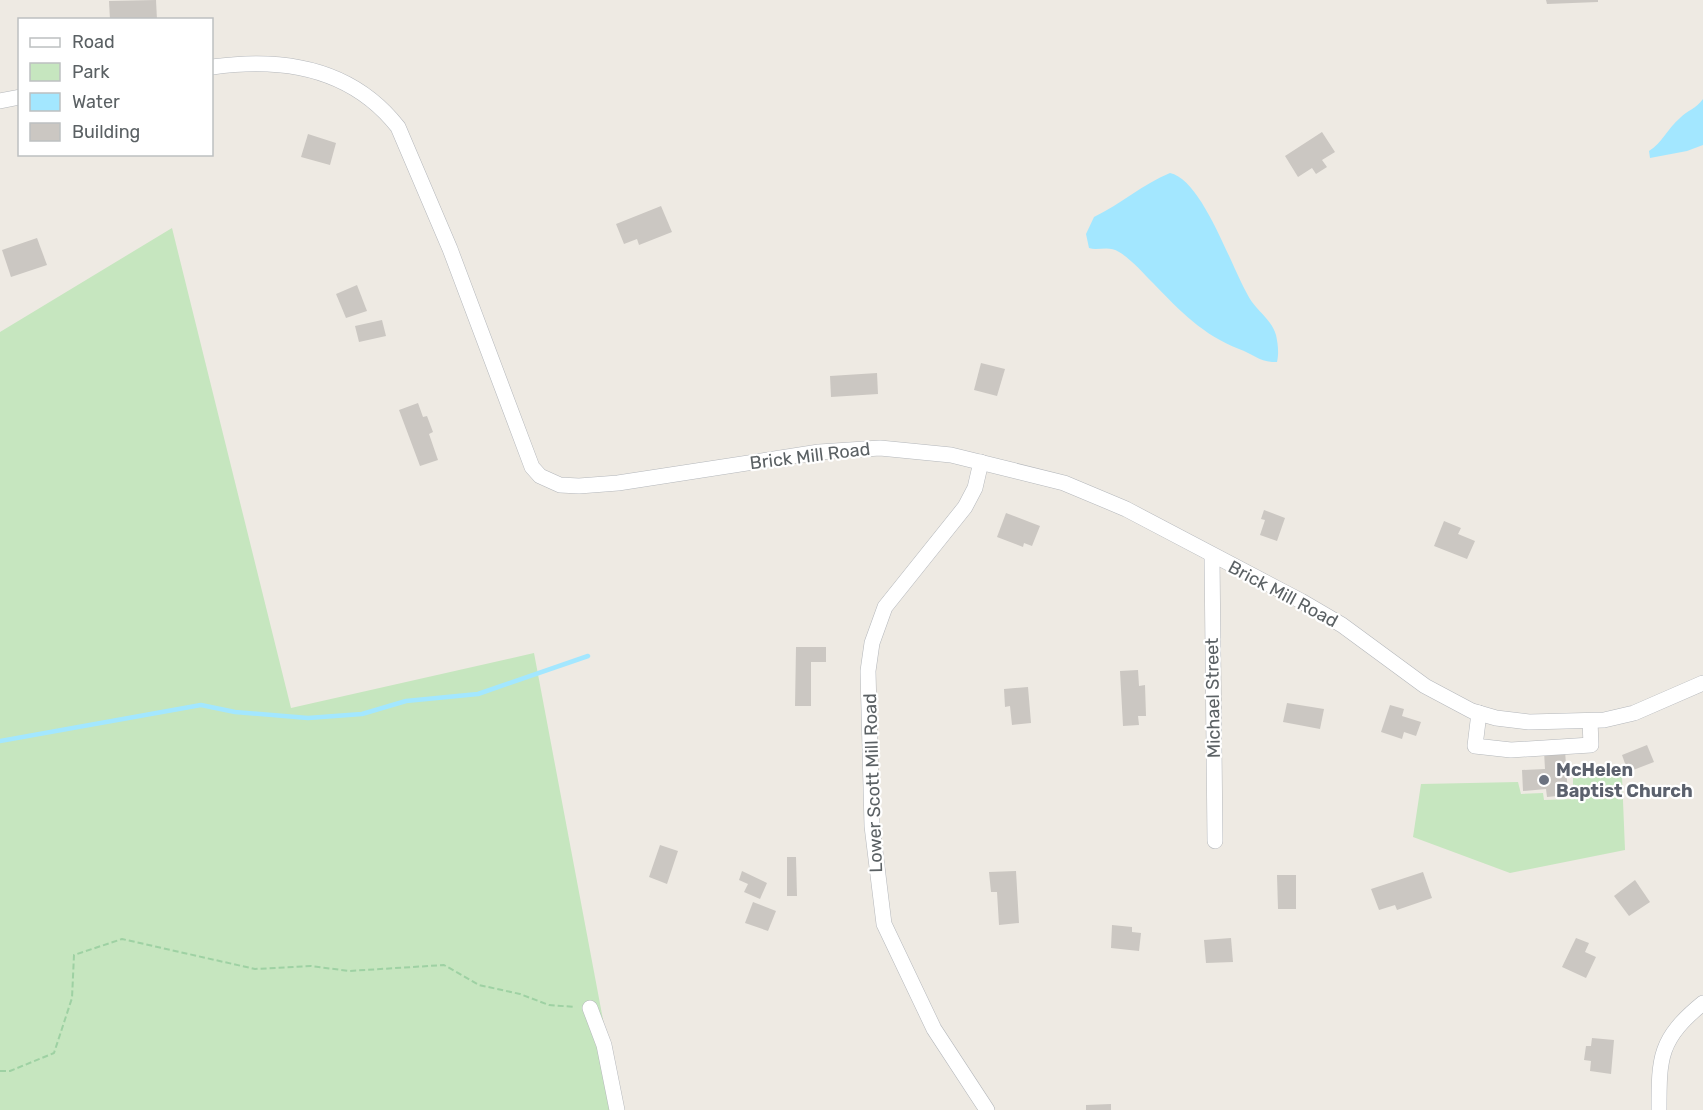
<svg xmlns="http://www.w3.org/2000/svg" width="1703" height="1110" font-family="Rubik,sans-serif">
  <rect width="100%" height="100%" fill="#eeeae3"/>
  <g fill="#c6e6bf">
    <path d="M172 228 291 708 534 653 620 1110H0V332Z"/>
    <path d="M1622 776 1625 850 1510 873 1413 837 1421 784 1518 782 1521 794 1543 793 1544 800 1573 799V778Z"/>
  </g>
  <g fill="#a3e7ff">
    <path d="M1703 99V145L1687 151 1650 158 1649 151C1662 143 1668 128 1680 118 1688 110 1696 109 1703 99Z"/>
    <path d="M1170 173C1204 180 1233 274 1252 302 1260 313 1272 321 1276 335 1278 344 1279 354 1277 362 1261 363 1253 354 1239 349 1203 335 1180 311 1153 283 1143 273 1131 259 1119 252 1109 245 1098 251 1089 248L1086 234 1094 217C1121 204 1143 184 1170 173Z"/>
  </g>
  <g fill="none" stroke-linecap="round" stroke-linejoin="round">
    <path stroke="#a3e7ff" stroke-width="4.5" d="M0 741 201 705 235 712 308 718 362 714 406 701 478 694 588 656"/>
  </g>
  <g fill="#cbc7c2">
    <path d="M156 0 157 20H110L109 1Z"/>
    <path d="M1546 0H1598V2L1547 4Z"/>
    <path d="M1322 132 1335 152 1322 160 1327 167 1316 174 1312 168 1298 177 1285 156Z"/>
    <path d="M308 134 336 143 330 165 301 157Z"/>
    <path d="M661 206 672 232 639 245 637 239 624 244 616 224Z"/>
    <path d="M37 238 47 265 11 277 2 250Z"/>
    <path d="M357 285 367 311 346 318 336 294Z"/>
    <path d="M382 320 386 336 359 342 355 326Z"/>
    <path d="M981 363 1005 369 997 396 974 390Z"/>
    <path d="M877 373 878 394 831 397 830 376Z"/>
    <path d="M418 403 423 417 427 416 433 432 429 434 438 460 420 466 399 410Z"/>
    <path d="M1264 510 1285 518 1277 541 1260 535 1265 520 1261 519Z"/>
    <path d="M1006 513 1040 526 1032 546 1024 543 1023 547 997 537Z"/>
    <path d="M1444 521 1461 528 1458 534 1475 541 1467 559 1434 546Z"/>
    <path d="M796 647H826V662H811V706H795Z"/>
    <path d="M1138 670 1139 686 1145 685 1146 716H1138L1139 725 1123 726 1120 671Z"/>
    <path d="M1028 687 1031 723 1012 725 1010 706 1005 707 1004 689Z"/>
    <path d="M1287 703 1324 709 1320 729 1283 722Z"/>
    <path d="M1390 705 1404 709 1402 716 1421 722 1416 736 1404 732 1402 739 1381 732Z"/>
    <path d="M1647 745 1654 762 1628 772 1622 755Z"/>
    <path d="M1565 750 1568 795 1547 797 1546 789 1523 791 1522 770 1545 769 1544 751Z"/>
    <path d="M660 845 678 851 667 884 649 877Z"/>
    <path d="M787 857H796L797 896H787Z"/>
    <path d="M742 871 767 883 760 899 744 892 748 884 739 880Z"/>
    <path d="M1016 871 1019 923 999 925 997 892H991L989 872Z"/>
    <path d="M1423 872 1432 898 1397 910 1395 905 1379 910 1371 889Z"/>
    <path d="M1277 875H1296V909H1278Z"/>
    <path d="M1635 880 1650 902 1629 916 1614 896Z"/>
    <path d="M753 902 776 911 768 931 745 923Z"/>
    <path d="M1112 925 1132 927V932L1141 933 1139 951 1111 948Z"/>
    <path d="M1231 938 1233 962 1206 963 1204 940Z"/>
    <path d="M1576 938 1589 943 1585 952 1596 957 1586 978 1562 967Z"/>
    <path d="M1592 1038 1614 1040 1611 1074 1590 1071 1591 1061 1584 1060 1586 1046H1591Z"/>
    <path d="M1111 1104V1110H1086V1105Z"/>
  </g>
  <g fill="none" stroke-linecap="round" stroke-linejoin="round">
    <g stroke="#b4b7bb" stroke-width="16">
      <g id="minor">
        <path d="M212 67C282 57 351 67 398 127L450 249 532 467 540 476 560 485 579 486 618 483 819 452 880 448 951 455 1064 483 1126 509 1301 601 1342 625 1425 686 1472 711 1496 718 1529 722 1604 720 1634 713 1703 683"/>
        <path d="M0 101 20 97"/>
        <path d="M981 462 975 488 965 507 885 607 872 643 868 671 872 826 884 924 934 1029 987 1110"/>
        <path d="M1212 556 1215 841"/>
        <path d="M1479 713 1475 746 1511 750 1591 745 1590 721"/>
        <path d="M590 1008 604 1045 617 1110"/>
        <path d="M1659 1110C1659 1057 1659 1039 1703 1003"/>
      </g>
    </g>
    <path stroke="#9ed1a3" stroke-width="2" stroke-dasharray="6 3" stroke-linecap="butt" d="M0 1071H10L54 1053 72 998 74 955 122 939 255 969 311 966 349 971 444 965 479 985 520 994 549 1005 575 1007"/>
    <use href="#minor" stroke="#fff" stroke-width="15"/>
  </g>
  <circle fill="#6b7280" stroke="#fff" stroke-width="2" cx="1544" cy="780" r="6"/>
  <g text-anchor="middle" stroke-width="4.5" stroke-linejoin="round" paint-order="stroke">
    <g font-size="18" fill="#5b6164" stroke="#fff">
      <text transform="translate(810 456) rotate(-7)" y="6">Brick Mill Road</text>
      <text transform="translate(1283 594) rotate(28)" y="6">Brick Mill Road</text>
      <text transform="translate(1213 698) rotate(-91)" y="6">Michael Street</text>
      <text transform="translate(873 783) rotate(-92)" y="6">Lower Scott Mill Road</text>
    </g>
    <g font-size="18" font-weight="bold" fill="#5b616d" stroke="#fff" text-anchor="start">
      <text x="1556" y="776">McHelen<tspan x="1556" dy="21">Baptist Church</tspan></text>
    </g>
  </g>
  <rect x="18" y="18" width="195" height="138" fill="#ffffff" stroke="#bdc0c1" stroke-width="1.5"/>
  <rect x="30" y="38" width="30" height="9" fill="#ffffff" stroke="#bdc0c1" stroke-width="1.5"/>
  <text x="72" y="48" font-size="18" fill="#5b6164">Road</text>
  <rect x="30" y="63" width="30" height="18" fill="#c6e6bf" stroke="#bdc0c1" stroke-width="1.5"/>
  <text x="72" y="78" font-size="18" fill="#5b6164">Park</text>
  <rect x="30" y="93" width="30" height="18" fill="#a3e7ff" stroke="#bdc0c1" stroke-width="1.5"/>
  <text x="72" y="108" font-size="18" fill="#5b6164">Water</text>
  <rect x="30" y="123" width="30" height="18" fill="#cbc7c2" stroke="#bdc0c1" stroke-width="1.5"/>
  <text x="72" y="138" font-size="18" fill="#5b6164">Building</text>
</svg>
